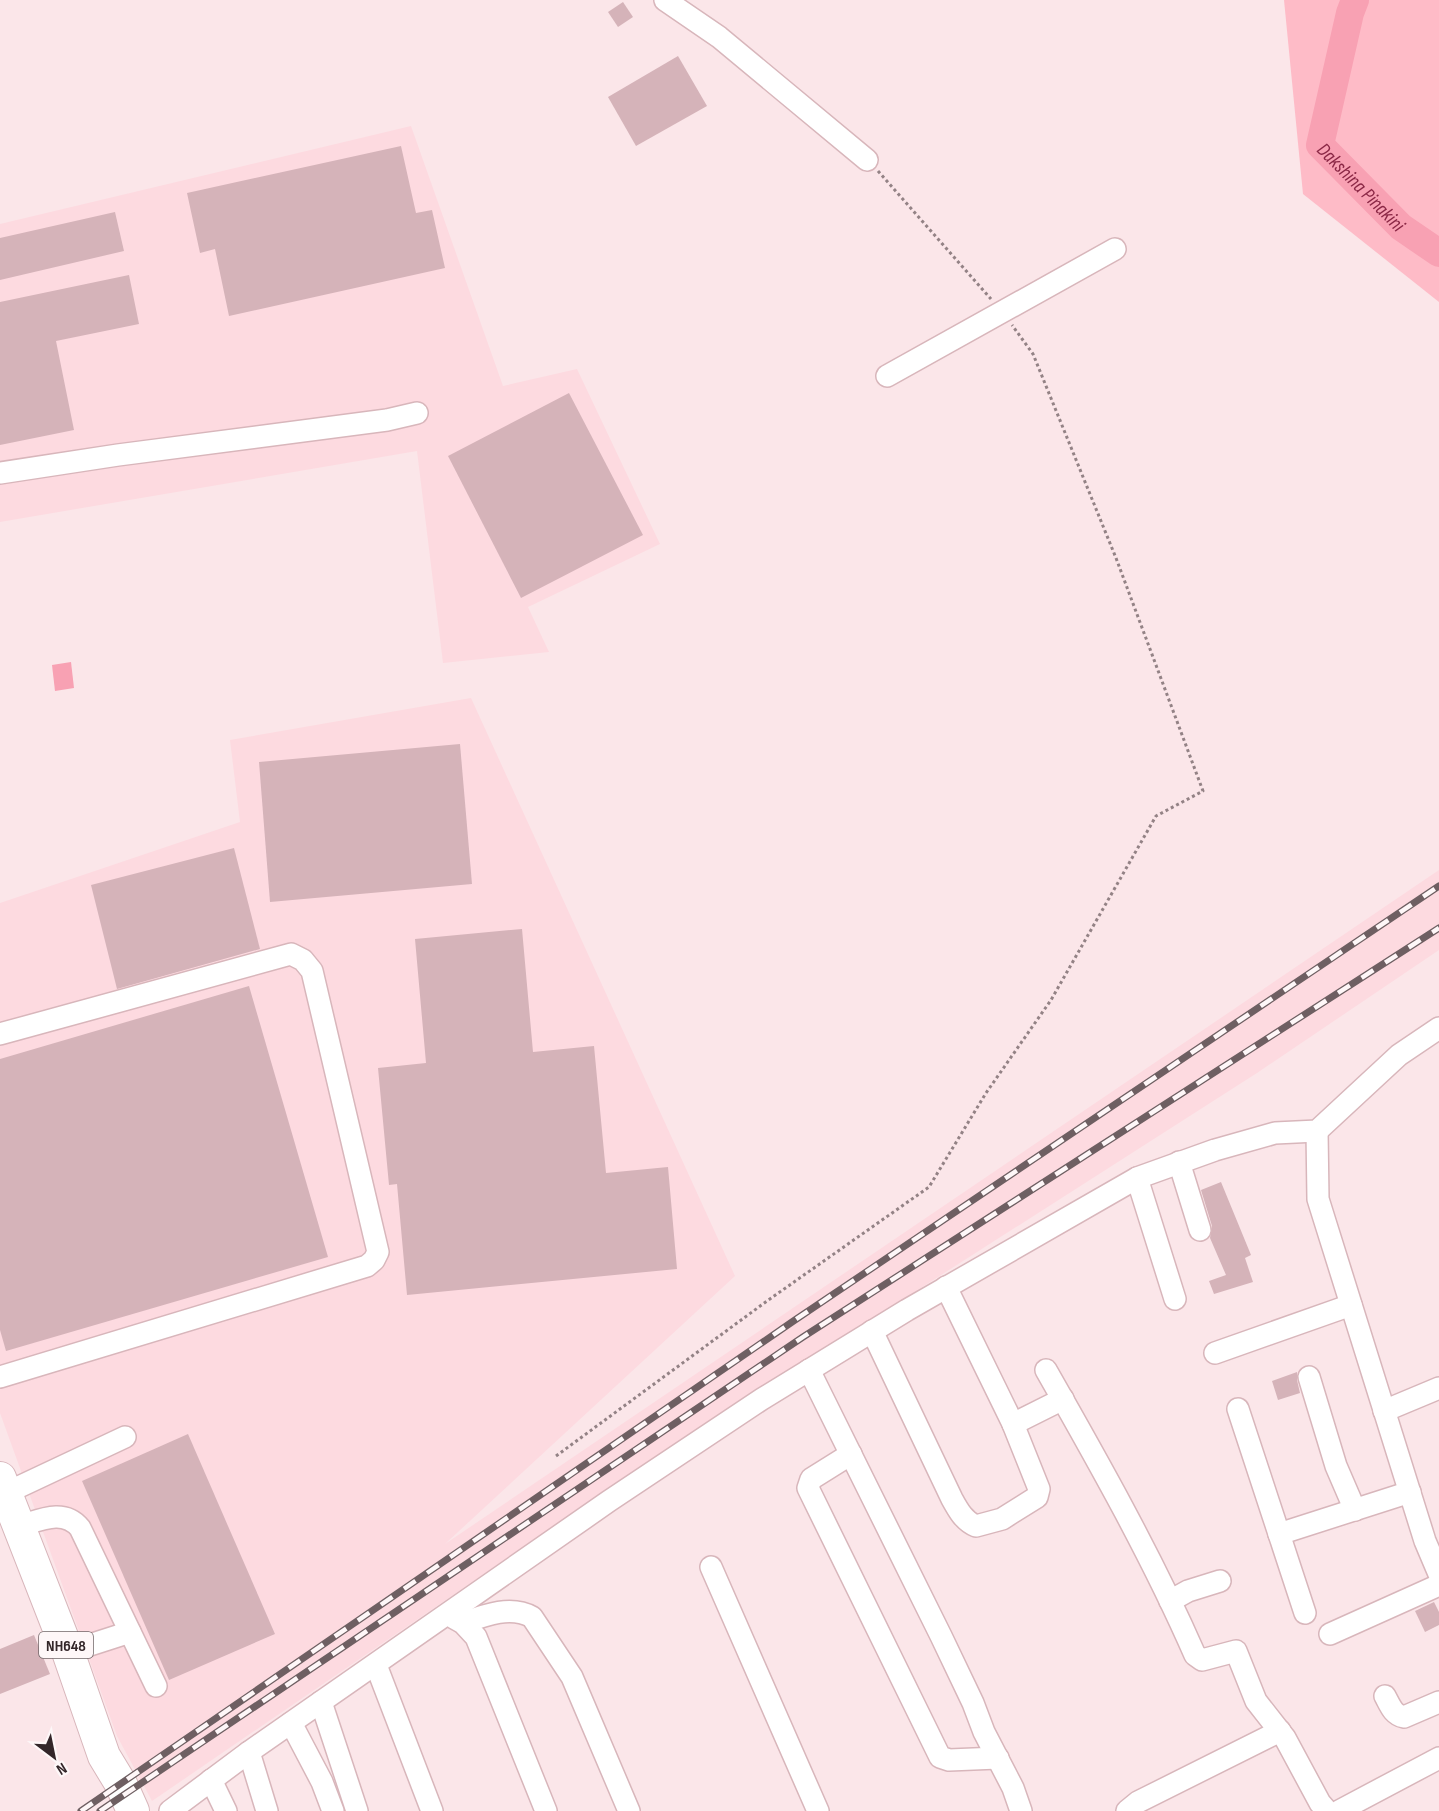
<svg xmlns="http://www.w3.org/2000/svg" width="1439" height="1811" font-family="'Sofia Sans Condensed',sans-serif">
  <rect width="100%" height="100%" fill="#fbe6e9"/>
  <g fill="#fddae0">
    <path d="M411 126 503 386 577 369 660 544 528 607 549 652 443 663 417 451 0 522V224Z"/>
    <path d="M471 698 735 1276 445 1544 1439 870V950L1257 1073 630 1474 152 1801 117 1736 0 1413V903L240 822 230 740Z"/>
  </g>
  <path fill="#febbc7" d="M1284 0H1439V302L1303 194Z"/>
  <path fill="#f8a1b3" d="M71 662 74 688 55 691 52 665Z"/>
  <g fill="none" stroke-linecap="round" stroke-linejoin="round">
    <path stroke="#f8a1b3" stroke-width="28" id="s1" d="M1355 0 1350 13 1320 145 1401 227 1439 253"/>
  </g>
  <g fill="#d5b3b9">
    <path d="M623 2 633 17 618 27 608 12Z"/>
    <path d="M678 56 707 106 636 146 608 97Z"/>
    <path d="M401 146 416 213 432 210 445 268 229 316 215 249 200 253 187 193Z"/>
    <path d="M115 212 124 251 0 280V238Z"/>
    <path d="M129 275 139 324 56 341 74 430 0 445V302Z"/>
    <path d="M569 393 643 535 521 598 448 456Z"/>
    <path d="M460 744 472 884 270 902 259 762Z"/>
    <path d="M234 848 260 949 117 989 91 885Z"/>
    <path d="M522 929 533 1052 594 1046 606 1173 668 1167 677 1269 407 1295 397 1184 389 1185 378 1068 426 1063 415 939Z"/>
    <path d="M249 986 328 1257 6 1351 0 1330V1059Z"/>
    <path d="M1221 1182 1251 1255 1245 1258 1253 1282 1214 1294 1209 1281 1226 1275 1210 1238 1212 1226 1201 1190Z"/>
    <path d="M1297 1372V1380L1300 1393 1278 1400 1272 1381Z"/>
    <path d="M188 1434 275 1634 169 1680 82 1481Z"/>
    <path d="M1434 1602 1439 1612V1625L1425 1632 1415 1611Z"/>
    <path d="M34 1635 50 1674 0 1694V1649Z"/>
  </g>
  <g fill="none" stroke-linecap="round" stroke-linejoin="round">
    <g stroke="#d8b6bb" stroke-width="24">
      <g id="minor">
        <path d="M665 0 719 37 867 160"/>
        <path d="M887 376 1115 249"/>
        <path d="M0 473 118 455 387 420 417 413"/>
        <path d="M0 1034 291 954 303 960 312 971 378 1252 374 1260 367 1266 0 1377"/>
        <path d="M1317 1131 1318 1199 1425 1541 1439 1574"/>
        <path d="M1179 1162 1200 1230"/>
        <path d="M1137 1178 1175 1299"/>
        <path d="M872 1331 952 1499C958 1510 964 1521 976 1526L1002 1519 1037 1497 1039 1489 1013 1424 946 1287"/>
        <path d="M1215 1353 1351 1305"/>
        <path d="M809 1370 941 1636 973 1703 984 1732 1013 1788 1021 1811"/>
        <path d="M1046 1370C1099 1463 1152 1557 1195 1655L1202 1660 1236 1651 1256 1701 1285 1738 1320 1803 1327 1811"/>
        <path d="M1309 1377 1336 1466 1355 1510"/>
        <path d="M1238 1409 1305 1613"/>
        <path d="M1384 1411 1439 1388"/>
        <path d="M1013 1424 1063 1399"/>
        <path d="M851 1454 811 1479 808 1488 940 1757 949 1760 998 1758"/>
        <path d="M6 1493 125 1437"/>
        <path d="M20 1526C40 1520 64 1508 80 1528L156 1686"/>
        <path d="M1279 1534 1410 1492"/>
        <path d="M711 1567 818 1811"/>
        <path d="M1170 1601 1188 1591 1220 1581"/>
        <path d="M454 1618 463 1623 476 1637 546 1811"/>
        <path d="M463 1623C485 1615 511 1605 532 1617L572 1677 629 1811"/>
        <path d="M1330 1634 1439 1585"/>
        <path d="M68 1652 130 1632"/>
        <path d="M376 1665 432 1811"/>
        <path d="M1385 1696C1390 1705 1393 1715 1404 1717L1439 1702"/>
        <path d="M321 1702 357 1811"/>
        <path d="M291 1723 322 1782 333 1811"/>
        <path d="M249 1752 267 1811"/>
        <path d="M211 1780 226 1811"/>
        <path d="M170 1811 249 1752 609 1501 762 1399 907 1310 1137 1178 1215 1150 1275 1133 1317 1131 1399 1055 1439 1028"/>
        <path d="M1127 1811 1138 1802 1280 1731"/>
        <path d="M1339 1811 1439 1758"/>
      </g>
    </g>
    <g stroke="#d8b6bb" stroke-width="34">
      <path id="highway" d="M0 1478 68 1652 104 1756 121 1784 133 1811"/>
    </g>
    <g stroke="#938285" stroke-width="3" stroke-dasharray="3 3" stroke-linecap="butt">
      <path d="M878 171 991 299"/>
      <path d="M556 1456 767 1301 929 1187 986 1093 1051 1000 1156 816 1203 791 1116 558 1033 354 1012 325"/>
    </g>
    <use href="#minor" stroke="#fff" stroke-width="21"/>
    <use href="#highway" stroke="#fff" stroke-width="32"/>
    <g stroke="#6e5f62" stroke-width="7">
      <g id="rail">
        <path d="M81 1811 792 1322 1439 886"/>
        <path d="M100 1811 803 1337 1439 928"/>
      </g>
    </g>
    <use href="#rail" stroke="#fef7f8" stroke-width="4.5" stroke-dasharray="14" stroke-linecap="butt"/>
  </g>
  <g text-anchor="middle" stroke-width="4.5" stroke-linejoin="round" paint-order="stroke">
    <rect fill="#fef7f8" stroke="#706567" stroke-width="1.5" x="39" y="1632" width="54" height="26" rx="4.5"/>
    <g font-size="16" font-weight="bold" fill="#332629">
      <text x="66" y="1651">NH648</text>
    </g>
    <g font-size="20" font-style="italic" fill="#8b2846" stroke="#fef7f8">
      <text dy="7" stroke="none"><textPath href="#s1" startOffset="208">Dakshina Pinakini</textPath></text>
    </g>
  </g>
  <g transform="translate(54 1757) rotate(148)" stroke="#fef7f8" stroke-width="4.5" paint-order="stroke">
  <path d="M0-4.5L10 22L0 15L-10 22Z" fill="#332629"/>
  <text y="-9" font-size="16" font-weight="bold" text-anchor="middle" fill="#332629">N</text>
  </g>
</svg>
